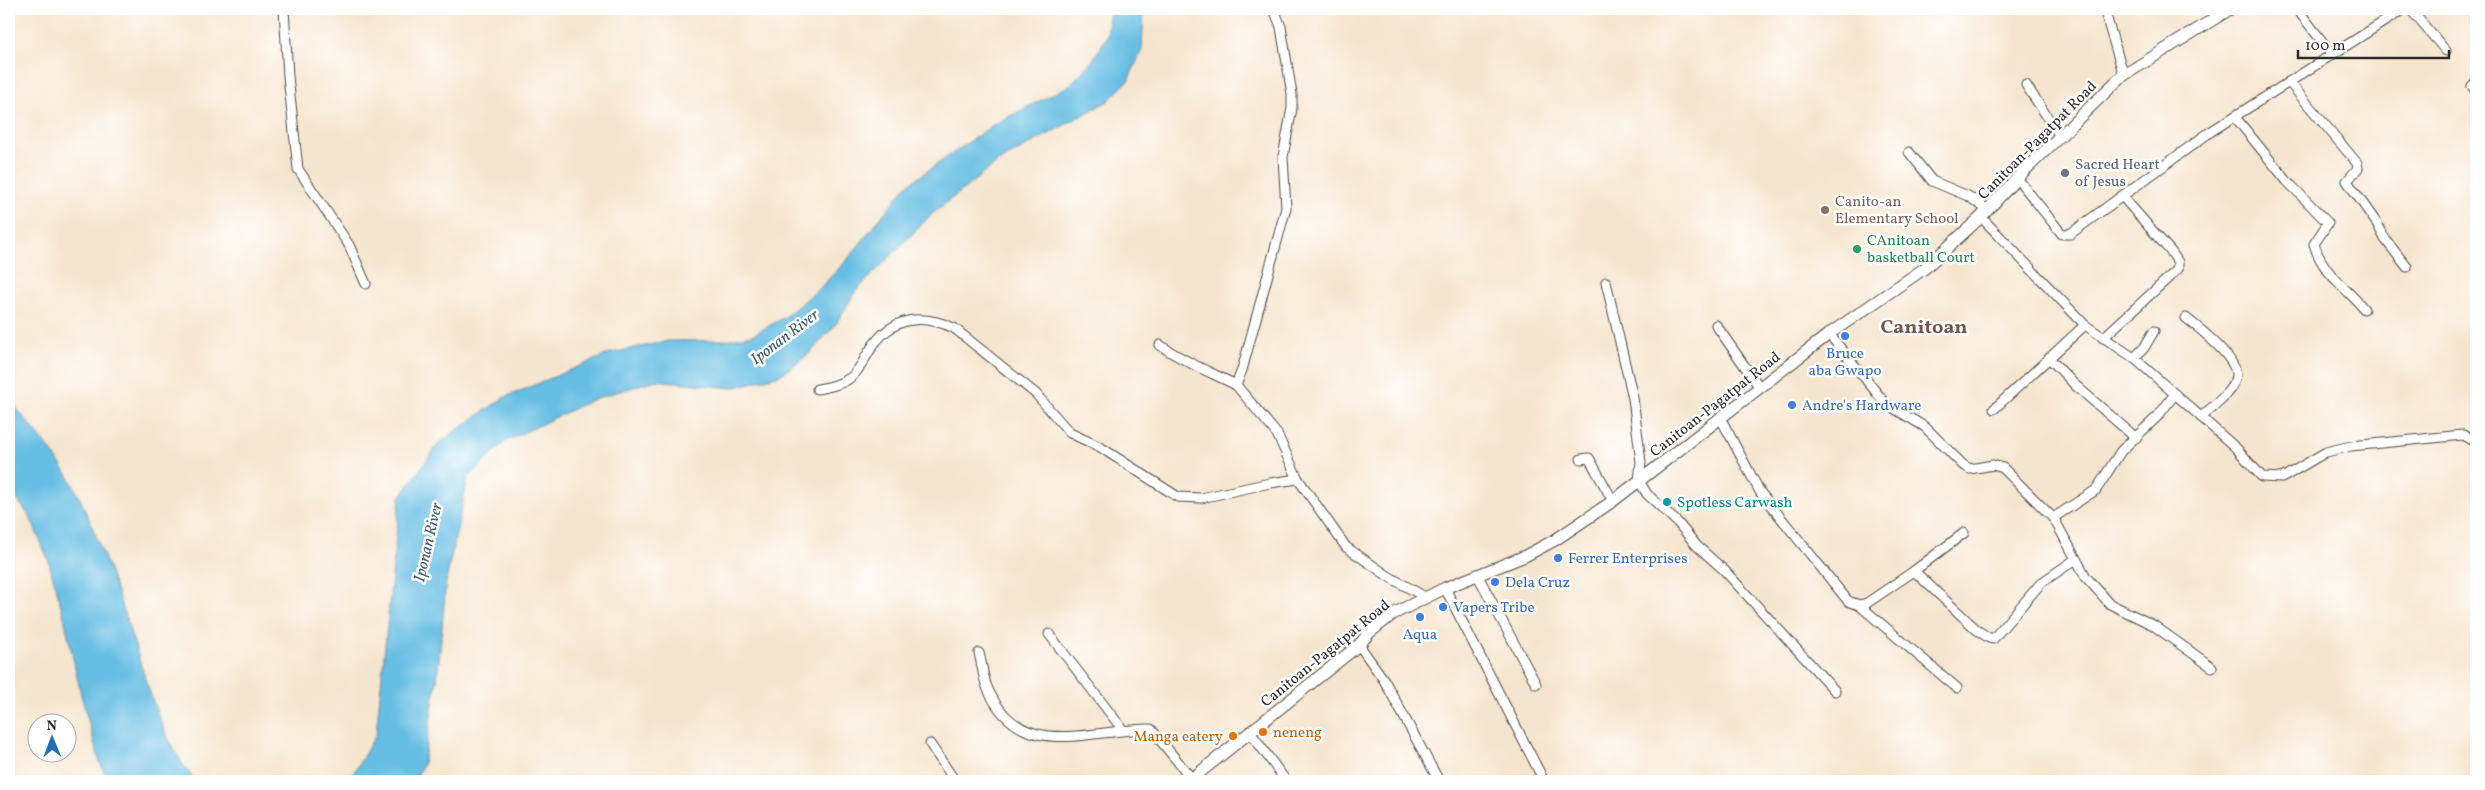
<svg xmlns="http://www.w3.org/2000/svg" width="2485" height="790" font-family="Vollkorn,serif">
  <rect width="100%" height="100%" fill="#fff"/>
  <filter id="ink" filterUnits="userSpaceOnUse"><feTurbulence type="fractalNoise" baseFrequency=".02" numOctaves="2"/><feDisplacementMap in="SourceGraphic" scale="10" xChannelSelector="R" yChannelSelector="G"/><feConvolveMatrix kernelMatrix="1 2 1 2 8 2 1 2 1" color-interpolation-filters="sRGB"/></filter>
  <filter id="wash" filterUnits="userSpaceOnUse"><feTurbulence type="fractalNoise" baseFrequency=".0096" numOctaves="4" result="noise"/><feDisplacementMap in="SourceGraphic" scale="20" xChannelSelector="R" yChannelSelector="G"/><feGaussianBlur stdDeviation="1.12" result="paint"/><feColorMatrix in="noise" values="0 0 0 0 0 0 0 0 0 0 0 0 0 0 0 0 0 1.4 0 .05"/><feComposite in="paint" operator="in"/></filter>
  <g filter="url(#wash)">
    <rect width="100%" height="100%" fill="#f6e5ce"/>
    <g fill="#66bee3" stroke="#487487">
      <path d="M1110 9H1144L1142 50 1128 81 1108 101 998 162 932 214 855 292 836 324 810 353 780 375 732 388 656 380 594 399 506 441 468 478 446 581 438 673 423 765 414 781H349L376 734 400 497 440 442 503 398 611 353 668 341 725 340 753 335 786 316 819 289 847 260 906 186 993 125 1070 85 1093 60 1107 36Z"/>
      <path d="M9 399C35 432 64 461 81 501 98 539 113 579 126 618 143 668 160 742 196 781H109L100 763 81 695 64 617 48 559 30 517 9 488Z"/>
    </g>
  </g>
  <g filter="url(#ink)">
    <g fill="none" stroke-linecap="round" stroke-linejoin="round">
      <g stroke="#494743" stroke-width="11">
        <g id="minor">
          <path d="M284 9 288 76 298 169 349 245 366 284"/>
          <path d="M1274 9 1281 27 1292 94V108L1283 157 1286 208 1242 370 1236 385 1277 434 1298 479 1346 547 1388 576 1425 597"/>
          <path d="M2104 9 2124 76"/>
          <path d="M2297 9 2332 54"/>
          <path d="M2410 9 2446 51"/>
          <path d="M2289 82 2357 163 2358 168 2347 181 2378 225 2385 239 2407 267"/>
          <path d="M2476 82 2472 86 2476 91"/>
          <path d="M2026 85 2060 136"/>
          <path d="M2235 117 2287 181 2328 223 2314 244C2322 273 2345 286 2364 309"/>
          <path d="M1909 152 1932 181 1968 196 1988 210"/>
          <path d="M2017 178 2062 234H2070L2210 132 2404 9"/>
          <path d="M1981 217 2085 325 2134 358 2236 448 2262 477 2282 478 2326 452 2351 446 2463 435 2476 443"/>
          <path d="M1606 282 1633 398 1641 462 1639 481 1647 494 1678 523 1697 546 1724 570 1835 691"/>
          <path d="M2186 318C2199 328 2238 359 2236 376 2234 391 2212 407 2201 417"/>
          <path d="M1716 325 1760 388"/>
          <path d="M1829 334 1885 403 1925 427 1963 465 1970 469 1993 465 2003 468 2054 519 2086 577 2110 604 2153 625 2212 667"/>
          <path d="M2103 338 2178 269V262L2172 253 2122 196"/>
          <path d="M1160 345C1184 362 1210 372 1236 385"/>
          <path d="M2049 358 2075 385 2136 438"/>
          <path d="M2134 358 2144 348 2154 331"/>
          <path d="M817 389C828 387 840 385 850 378 860 371 865 357 872 347 893 316 923 314 954 328L1036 394 1070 433 1100 447 1178 497 1201 498 1270 483 1298 479"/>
          <path d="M1994 409 2085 325"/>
          <path d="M1721 419 1760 492 1848 601 1859 605 1867 603 1914 571 1977 630 1989 638 1993 639 2041 583 2076 559"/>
          <path d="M1581 459 1589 458 1613 501"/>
          <path d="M2053 518 2096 490 2121 451 2158 416 2175 394"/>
          <path d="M1914 571 1964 533"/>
          <path d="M1478 576 1536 684"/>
          <path d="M1445 588 1544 781"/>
          <path d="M1859 605 1957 688"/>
          <path d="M1049 634 1123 730"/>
          <path d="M1359 645 1384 680 1439 781"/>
          <path d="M979 653C982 664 983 677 987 687 1019 763 1088 729 1151 729L1192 779"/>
          <path d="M1250 732 1286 781"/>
          <path d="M930 744 955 781"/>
        </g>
      </g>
      <g stroke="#494743" stroke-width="13">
        <path id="tertiary" d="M1189 781 1359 645 1369 633 1393 614 1445 588 1525 556 1555 540 1613 501 1829 334 1925 268 1981 217 2017 178 2121 77 2230 9"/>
      </g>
      <use href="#minor" stroke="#fff" stroke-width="9"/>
      <use href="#tertiary" stroke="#fff" stroke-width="11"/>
    </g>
  </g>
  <circle fill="#6b7280" stroke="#fff" stroke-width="2" cx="2065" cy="173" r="5"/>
  <circle fill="#8d6e63" stroke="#fff" stroke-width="2" cx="1825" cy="210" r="5"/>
  <circle fill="#2e9e5b" stroke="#fff" stroke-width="2" cx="1857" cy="249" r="5"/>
  <g fill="#3f7fe0" stroke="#fff" stroke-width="2">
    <circle cx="1845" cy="336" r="5"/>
    <circle cx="1792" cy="405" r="5"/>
    <circle cx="1558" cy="558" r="5"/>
    <circle cx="1495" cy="582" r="5"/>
    <circle cx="1443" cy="607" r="5"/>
    <circle cx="1420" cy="617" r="5"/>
  </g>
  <circle fill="#0f9aa8" stroke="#fff" stroke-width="2" cx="1667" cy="502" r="5"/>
  <g fill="#e8710a" stroke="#fff" stroke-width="2">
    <circle cx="1263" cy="732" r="5"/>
    <circle cx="1233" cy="736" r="5"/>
  </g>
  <g text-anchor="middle" stroke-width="5" stroke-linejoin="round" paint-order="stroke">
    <g font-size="15" fill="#2b2b2b" stroke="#fff">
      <text transform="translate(2037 140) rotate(-45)" y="5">Canitoan-Pagatpat Road</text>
      <text transform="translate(1715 404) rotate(-38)" y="5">Canitoan-Pagatpat Road</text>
      <text transform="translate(1325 653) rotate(-39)" y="5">Canitoan-Pagatpat Road</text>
    </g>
    <g font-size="15" fill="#5b616d" stroke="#fff" text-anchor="start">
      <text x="2075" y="169">Sacred Heart<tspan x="2075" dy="17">of Jesus</tspan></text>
    </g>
    <g font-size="15" fill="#785e54" stroke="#fff" text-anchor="start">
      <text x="1835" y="206">Canito-an<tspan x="1835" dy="17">Elementary School</tspan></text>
    </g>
    <g font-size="15" fill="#27864d" stroke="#fff" text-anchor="start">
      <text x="1867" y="245">CAnitoan<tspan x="1867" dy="17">basketball Court</tspan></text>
    </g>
    <g font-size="15" fill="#366cbe" stroke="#fff" text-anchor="start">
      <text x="1845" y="358" text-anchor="middle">Bruce<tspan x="1845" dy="17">aba Gwapo</tspan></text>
      <text x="1802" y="410">Andre's Hardware</text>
      <text x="1568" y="563">Ferrer Enterprises</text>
      <text x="1505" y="587">Dela Cruz</text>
      <text x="1453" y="612">Vapers Tribe</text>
      <text x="1420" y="639" text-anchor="middle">Aqua</text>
    </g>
    <g font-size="15" fill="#0d838f" stroke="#fff" text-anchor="start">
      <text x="1677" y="507">Spotless Carwash</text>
    </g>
    <g font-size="15" fill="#c56008" stroke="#fff" text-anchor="start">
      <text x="1273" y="737">neneng</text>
      <text x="1223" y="741" text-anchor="end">Manga eatery</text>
    </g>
    <g font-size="16" font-style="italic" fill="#405e6b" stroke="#fff">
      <text transform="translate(784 336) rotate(-37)" y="6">Iponan River</text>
      <text transform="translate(427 542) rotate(-77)" y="6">Iponan River</text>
    </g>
    <g font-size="20" font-weight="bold" fill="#71554c" stroke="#fff">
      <text x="1924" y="333">Canitoan</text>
    </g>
  </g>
  <rect width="2485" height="790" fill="none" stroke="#fff" stroke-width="30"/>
  <g transform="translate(52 738) rotate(359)"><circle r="24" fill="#ffffff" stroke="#aaaaaa"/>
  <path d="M0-4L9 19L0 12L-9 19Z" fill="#1f6fb2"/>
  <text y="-8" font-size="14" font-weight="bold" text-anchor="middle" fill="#2b2b2b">N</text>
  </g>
  <path d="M2298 50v8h151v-8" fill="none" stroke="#2b2b2b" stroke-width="2.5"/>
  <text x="2305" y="50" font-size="15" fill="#2b2b2b" stroke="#ffffff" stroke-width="4" paint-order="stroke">100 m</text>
</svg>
